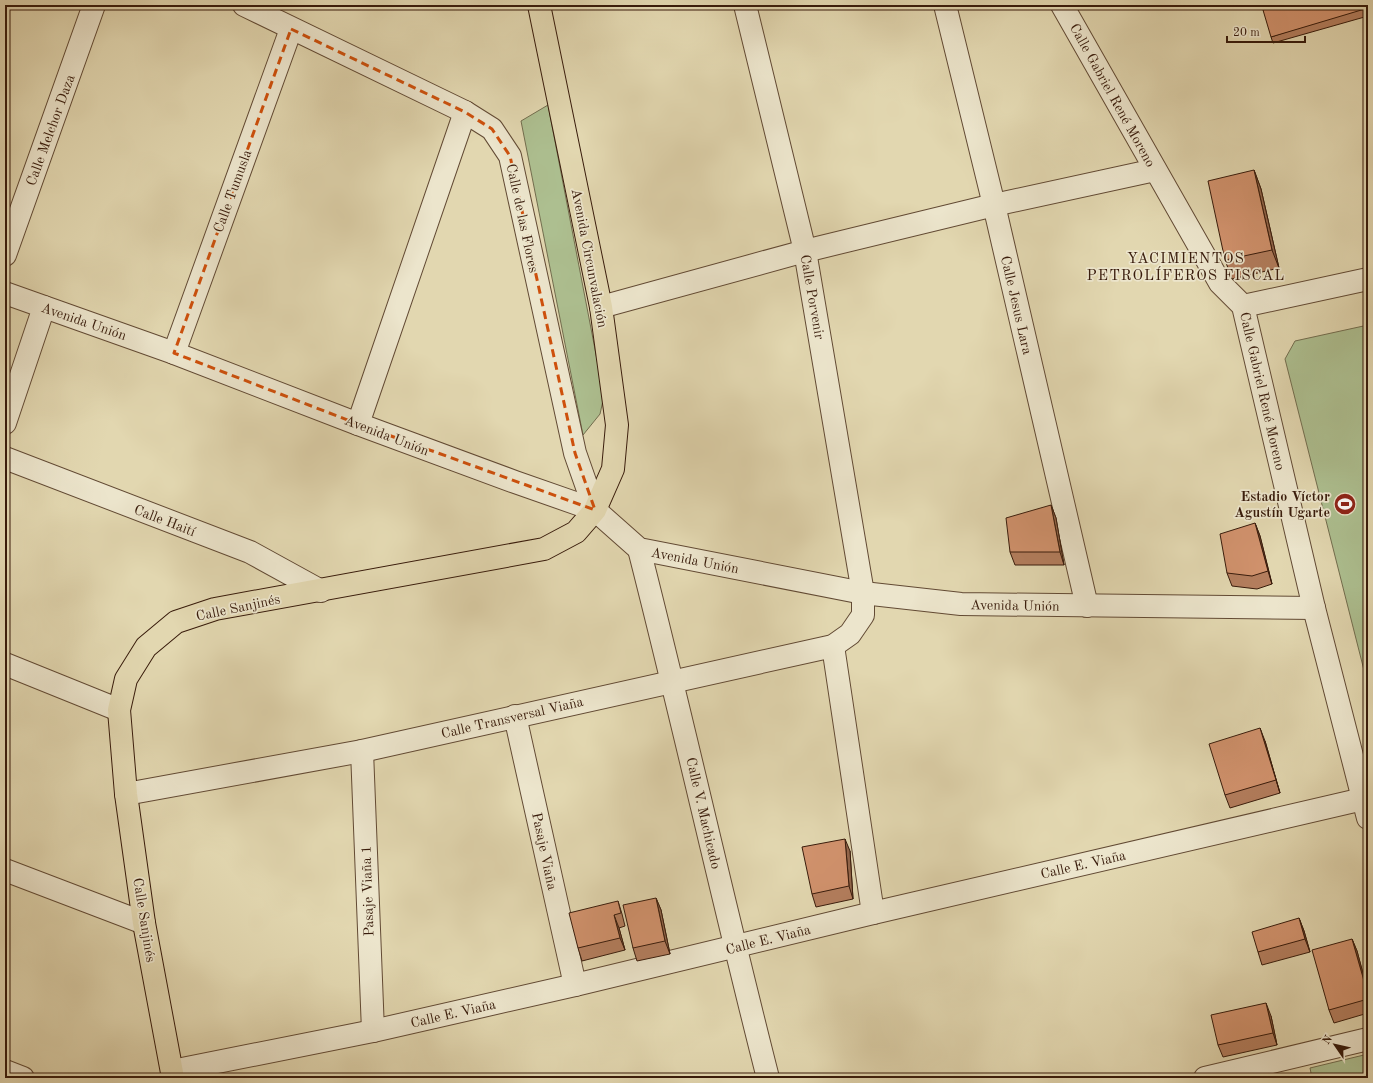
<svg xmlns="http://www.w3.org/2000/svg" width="1373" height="1083" font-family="'Old Standard TT',serif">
  <rect width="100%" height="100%" fill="#e2d7b0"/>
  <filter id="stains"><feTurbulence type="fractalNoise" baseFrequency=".005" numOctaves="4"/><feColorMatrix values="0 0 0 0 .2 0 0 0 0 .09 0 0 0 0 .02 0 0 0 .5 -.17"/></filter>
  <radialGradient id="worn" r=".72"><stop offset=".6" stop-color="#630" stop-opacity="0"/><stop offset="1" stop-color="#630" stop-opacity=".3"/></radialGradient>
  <g fill="#adbf90" stroke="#726d4e">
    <path d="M548 105 604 396 600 414 583 435 521 121Z"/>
    <path d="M1368 325V686L1285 359 1295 341Z"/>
    <path d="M1368 1054V1078H1312L1310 1068Z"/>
  </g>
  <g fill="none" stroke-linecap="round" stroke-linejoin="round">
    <g stroke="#624a34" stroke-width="24">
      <g id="minor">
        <path d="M244 5 465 112 492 129 510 156 575 453 595 510"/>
        <path d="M945 5 994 205 1087 606"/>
        <path d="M1062 5 1220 283 1243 306 1314 608 1368 818"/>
        <path d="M5 255 94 5"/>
        <path d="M5 293 174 353 358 424 515 482 595 510 639 549 863 593 961 604 1314 608"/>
        <path d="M1243 306 1368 279"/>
        <path d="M601 307 805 251 994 205 1155 170"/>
        <path d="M174 353 291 29"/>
        <path d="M5 423 44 307"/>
        <path d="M358 424 465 112"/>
        <path d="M5 458 250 552 321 591"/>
        <path d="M639 549C684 725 723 902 768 1078"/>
        <path d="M833 646 873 913"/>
        <path d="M5 664 119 710"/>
        <path d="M515 716 575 985"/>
        <path d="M362 751 373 1031"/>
        <path d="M126 794 362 751 833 646 850 634 863 615V593L805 251 745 5"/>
        <path d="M5 870 144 923"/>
        <path d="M5 1071 23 1078"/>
        <path d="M172 1071 373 1031 575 985 873 913 1363 799"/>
        <path d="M1205 1078 1368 1039"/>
      </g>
    </g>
    <g stroke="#381b0b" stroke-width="24">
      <path id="major" d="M173 1078 144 923 126 794 119 710 126 679 146 647 176 622 215 609 544 549 576 532 595 510 613 469 617 425 601 307 539 5"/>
    </g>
    <use href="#minor" stroke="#ece5cc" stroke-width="22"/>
    <use href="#major" stroke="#e2d7b0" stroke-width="22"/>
  </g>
  <g fill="#b47e5e" stroke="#381b0b">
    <path d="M1368 5V16L1273 43 1271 37Z"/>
    <path d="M1254 170 1261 189 1279 268 1232 279 1225 260Z"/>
    <path d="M1051 505 1056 518 1064 565H1015L1010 552Z"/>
    <path d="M1255 523 1260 536 1272 584 1257 589 1232 586 1227 573Z"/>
    <path d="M1265 741 1280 793 1230 808 1225 795Z"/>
    <path d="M850 851 853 899 816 907 812 894Z"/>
    <path d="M656 898 661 910 670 954 637 961 633 948Z"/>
    <path d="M618 901 622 914 625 926 619 928 625 950 582 961 578 948Z"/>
    <path d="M1299 918 1304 931 1310 952 1262 965 1258 952Z"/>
    <path d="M1352 939 1357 951 1368 992V1013L1334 1023 1329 1010Z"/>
    <path d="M1271 1016 1277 1045 1223 1057 1218 1045Z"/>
  </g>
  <g fill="#92664c" stroke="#381b0b">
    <path d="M1254 170 1261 189 1279 268 1272 250Z"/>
    <path d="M1051 505 1056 518 1064 565 1060 552Z"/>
    <path d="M1255 523 1260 536 1272 584 1268 571Z"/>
    <path d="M1260 728 1265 741 1280 793Z"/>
    <path d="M845 839 850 851 853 899 849 886Z"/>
    <path d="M656 898 661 910 670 954 665 941Z"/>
    <path d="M614 915 619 928 625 950 620 938Z"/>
    <path d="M1299 918 1304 931 1310 952 1305 939Z"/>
    <path d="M1352 939 1357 951 1368 992V995Z"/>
    <path d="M1266 1003 1271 1016 1277 1045 1273 1033Z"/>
  </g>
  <g fill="#d1926d" stroke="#381b0b">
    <path d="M1279 5H1368V8L1271 37 1263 10Z"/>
    <path d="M1254 170 1272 250 1225 260 1208 181Z"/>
    <path d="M1051 505 1060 552H1010L1006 518Z"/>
    <path d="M1255 523 1268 571 1252 576 1227 573 1220 534Z"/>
    <path d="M1368 592V629L1367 623Z"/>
    <path d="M1260 728 1276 780 1225 795 1209 744Z"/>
    <path d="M845 839 849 886 812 894 802 847Z"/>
    <path d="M656 898 665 941 633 948 623 905Z"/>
    <path d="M618 901 621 913 614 915 620 938 578 948 569 913Z"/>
    <path d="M1299 918 1305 939 1258 952 1252 932Z"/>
    <path d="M1352 939 1368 995V999L1329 1010 1312 950Z"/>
    <path d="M1266 1003 1273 1033 1218 1045 1211 1015Z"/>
  </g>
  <path fill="none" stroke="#ce500c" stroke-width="3" stroke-dasharray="8 5" stroke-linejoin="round" d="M291 29 465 112 492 129 510 156 575 453 595 510 358 424 174 353Z"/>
  <defs>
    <g id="stadium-disc" transform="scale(1.15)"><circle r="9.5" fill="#8f2418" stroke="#ece5cc"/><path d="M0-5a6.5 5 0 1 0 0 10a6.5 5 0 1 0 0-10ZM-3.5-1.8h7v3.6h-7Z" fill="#fff"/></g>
  </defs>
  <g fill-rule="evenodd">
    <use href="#stadium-disc" x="1345" y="504"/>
  </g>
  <g text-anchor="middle" stroke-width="3.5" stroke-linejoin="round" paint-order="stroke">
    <g font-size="14" fill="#381b0b" stroke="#ece5cc">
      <text transform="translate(1113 95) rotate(61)" y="5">Calle Gabriel René Moreno</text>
      <text transform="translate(50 130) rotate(-70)" y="5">Calle Melchor Daza</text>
      <text transform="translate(232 191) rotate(-70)" y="5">Calle Tumusla</text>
      <text transform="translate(523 218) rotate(78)" y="5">Calle de las Flores</text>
      <text transform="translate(590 258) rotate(79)" y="5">Avenida Circunvalación</text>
      <text transform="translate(813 297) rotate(80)" y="5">Calle Porvenir</text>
      <text transform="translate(1017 305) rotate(77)" y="5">Calle Jesus Lara</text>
      <text transform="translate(84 321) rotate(19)" y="5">Avenida Unión</text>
      <text transform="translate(1263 391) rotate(77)" y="5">Calle Gabriel René Moreno</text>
      <text transform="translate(387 435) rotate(21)" y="5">Avenida Unión</text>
      <text transform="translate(165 520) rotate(21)" y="5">Calle Haití</text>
      <text transform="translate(695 560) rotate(11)" y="5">Avenida Unión</text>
      <text transform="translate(1015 605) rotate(1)" y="5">Avenida Unión</text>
      <text transform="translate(238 607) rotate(-12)" y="5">Calle Sanjinés</text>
      <text transform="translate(512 717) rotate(-13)" y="5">Calle Transversal Viaña</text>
      <text transform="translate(704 813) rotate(77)" y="5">Calle V. Machicado</text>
      <text transform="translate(545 851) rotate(78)" y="5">Pasaje Viaña</text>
      <text transform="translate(1083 864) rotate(-13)" y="5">Calle E. Viaña</text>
      <text transform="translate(367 891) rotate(-92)" y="5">Pasaje Viaña 1</text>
      <text transform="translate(145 920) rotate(81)" y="5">Calle Sanjinés</text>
      <text transform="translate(768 939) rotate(-14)" y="5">Calle E. Viaña</text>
      <text transform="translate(453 1013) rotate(-13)" y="5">Calle E. Viaña</text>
    </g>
    <g font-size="14" font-weight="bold" fill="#381b0b" stroke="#ece5cc" text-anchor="end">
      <text x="1330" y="501">Estadio Víctor<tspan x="1330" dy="16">Agustín Ugarte</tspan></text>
    </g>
    <g font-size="15" letter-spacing="1" fill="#381b0b" stroke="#ece5cc">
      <text x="1186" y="263">YACIMIENTOS<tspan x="1186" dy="17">PETROLÍFEROS FISCAL</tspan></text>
    </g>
  </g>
  <rect width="1373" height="1083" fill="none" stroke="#e2d7b0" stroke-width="20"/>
  <rect x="6" y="6" width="1361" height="1071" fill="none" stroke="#381b0b" stroke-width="2"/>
  <rect x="10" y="10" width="1353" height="1063" fill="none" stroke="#381b0b"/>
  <g transform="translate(1335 1045) rotate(304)" stroke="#ece5cc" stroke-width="3" paint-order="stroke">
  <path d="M0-3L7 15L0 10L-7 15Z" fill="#381b0b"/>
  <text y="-6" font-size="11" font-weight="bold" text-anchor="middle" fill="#381b0b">N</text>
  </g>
  <path d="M1227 36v6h78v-6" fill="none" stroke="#381b0b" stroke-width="2"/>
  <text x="1233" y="36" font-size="12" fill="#381b0b" stroke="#ece5cc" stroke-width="3" paint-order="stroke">20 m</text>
  <rect width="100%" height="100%" filter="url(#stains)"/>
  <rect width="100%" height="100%" fill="url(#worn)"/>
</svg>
